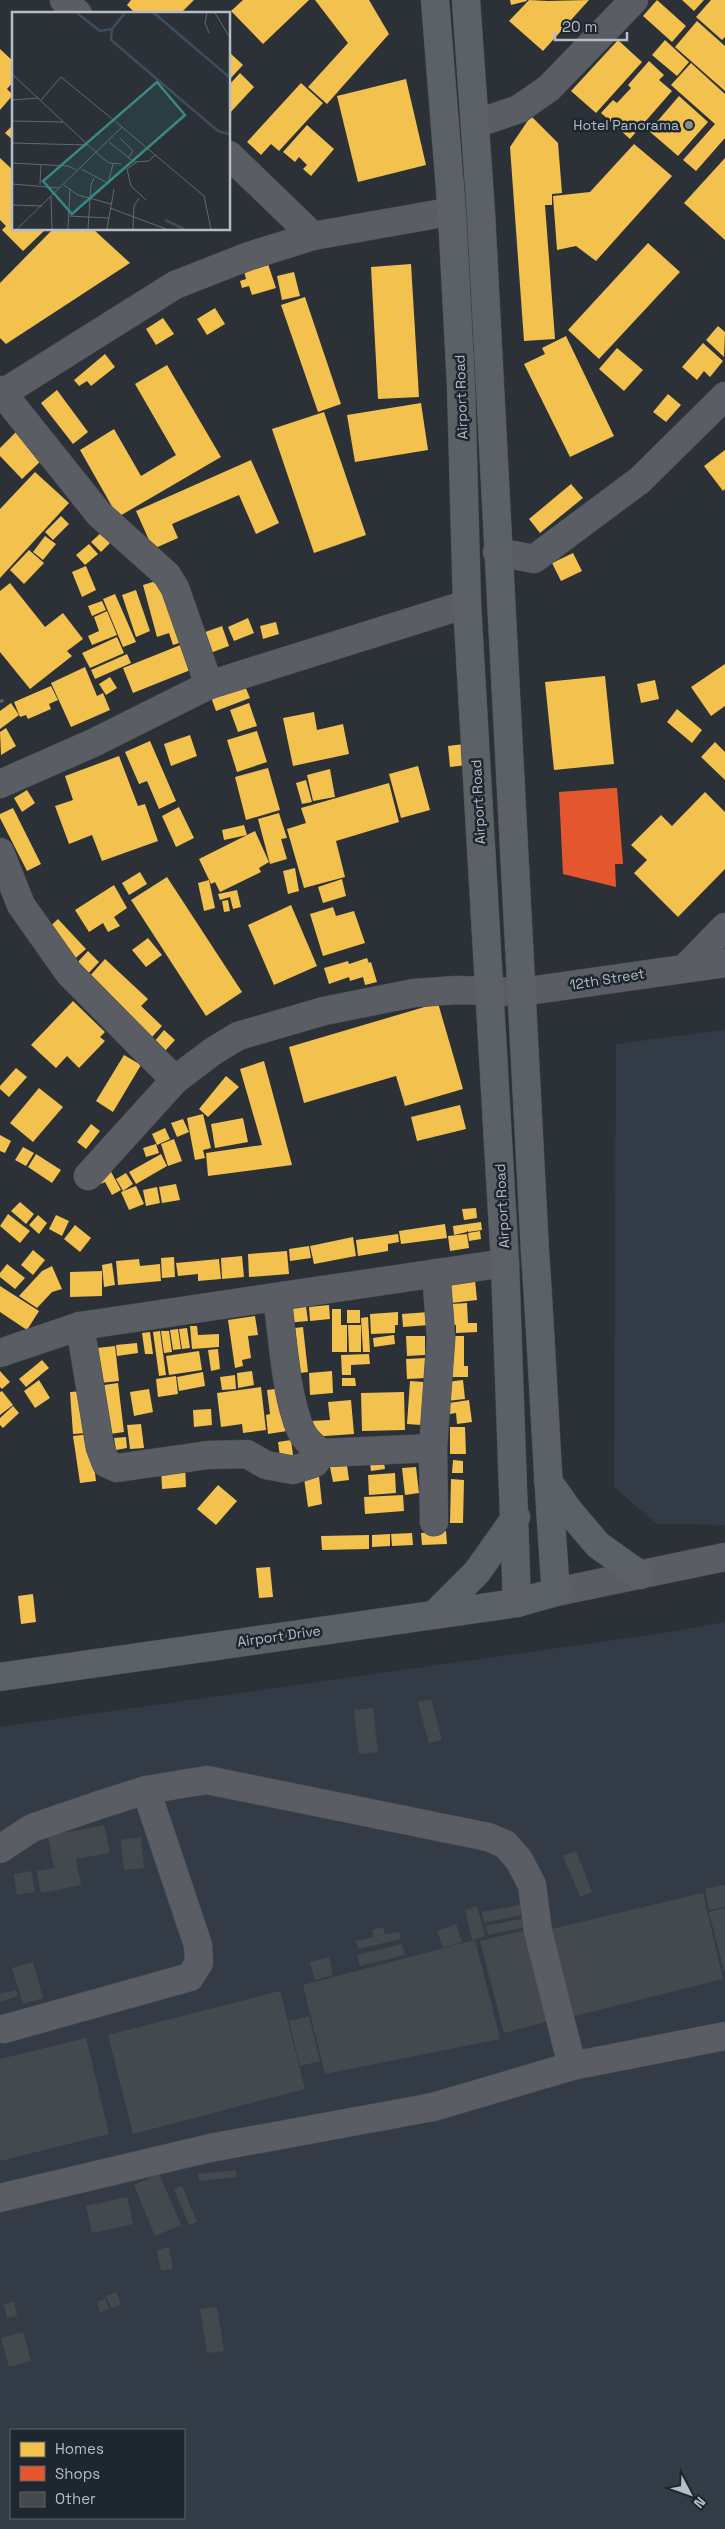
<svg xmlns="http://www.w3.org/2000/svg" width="725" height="2529" font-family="'Space Grotesk',sans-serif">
  <rect width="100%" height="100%" fill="#2b3136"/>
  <g fill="#333c46" fill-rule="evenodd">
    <path d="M725 1030V1525L657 1524 614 1487 616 1044Z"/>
    <path d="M725 1622V2529H0V1727L664 1633ZM11 2430H184V2518H11Z"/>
  </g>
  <g fill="#f2c14e">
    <path d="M131 0H194L180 14H136L127 5Z"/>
    <path d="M243 0H309L263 44 231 11Z"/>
    <path d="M315 0H369L389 34 327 104 308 87 348 43Z"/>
    <path d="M510 0H526L527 1 511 5Z"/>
    <path d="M529 0 548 1 589 0 543 51 509 21Z"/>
    <path d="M657 0 686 26 672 42 643 16Z"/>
    <path d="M682 0H704L694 11Z"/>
    <path d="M711 0H725V37L722 40 696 17Z"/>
    <path d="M697 21 725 46V91L675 47Z"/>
    <path d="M618 40 642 62 596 113 571 91Z"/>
    <path d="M665 40 689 62 677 76 652 55Z"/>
    <path d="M0 49 14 62V81L7 89 13 95 0 110Z"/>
    <path d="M229 52 243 65 229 80Z"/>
    <path d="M649 61 664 75 659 80 672 91 630 139 601 113 613 100 617 103 631 88 628 85Z"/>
    <path d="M691 63 725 94V138L696 171 683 160 715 124 671 85Z"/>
    <path d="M240 73 254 87 229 114V85Z"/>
    <path d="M406 79 426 165 358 182 337 96Z"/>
    <path d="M301 83 323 103 279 151 271 144 261 155 247 142Z"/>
    <path d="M679 96 708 122 678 156 649 131Z"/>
    <path d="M531 116 558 143 562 193 552 194V205H545L555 339 524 341 510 147Z"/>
    <path d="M14 124V141L5 133Z"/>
    <path d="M307 125 334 149 311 176 303 169 307 165 299 157 295 162 283 152Z"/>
    <path d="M634 144 672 176 596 261 576 246 557 250 553 196 590 192Z"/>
    <path d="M0 158 14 171V229H46L23 251 2 230 6 226 0 220Z"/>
    <path d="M725 158V240L684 203Z"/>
    <path d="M53 229H93L130 263 6 344 0 338V283Z"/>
    <path d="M648 243 680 272 599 359 568 330Z"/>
    <path d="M268 264 276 288 252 295 249 286 242 288 240 281 246 279 244 271Z"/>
    <path d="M411 264 419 397 378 399 371 267Z"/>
    <path d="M294 272 300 296 282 300 277 276Z"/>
    <path d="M305 297 341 404 318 412 281 305Z"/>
    <path d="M215 308 225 324 207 335 197 319Z"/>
    <path d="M163 318 174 334 156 345 146 329Z"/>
    <path d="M718 326 725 332 724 357 706 340Z"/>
    <path d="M566 336 614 436 570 457 524 364 545 354 542 348Z"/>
    <path d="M703 343 723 361 710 377 704 371 697 380 682 367Z"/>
    <path d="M617 348 643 370 624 391 599 369Z"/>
    <path d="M105 354 115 367 91 386 87 381 79 386 74 380Z"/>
    <path d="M167 365 221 457 118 517 80 450 114 429 141 476 176 455 135 384Z"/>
    <path d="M57 390 88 432 73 444 41 403Z"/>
    <path d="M668 394 681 405 666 422 653 412Z"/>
    <path d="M421 403 428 450 355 462 347 415Z"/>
    <path d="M324 412 366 535 314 553 272 429Z"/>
    <path d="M17 431 44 458 22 479 0 456V448Z"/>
    <path d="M725 450V489L723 491 704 466Z"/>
    <path d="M251 460 279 523 256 534 239 495 172 524 178 538 153 549 136 511Z"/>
    <path d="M35 472 69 503 0 578V509Z"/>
    <path d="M571 484 583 498 540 533 529 519Z"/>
    <path d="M61 516 69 524 53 540 45 532Z"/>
    <path d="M104 530 113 540 101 552 91 542Z"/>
    <path d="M45 536 56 544 43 560 33 552Z"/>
    <path d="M89 544 98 554 85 565 76 555Z"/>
    <path d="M29 550 44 563 24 584 10 570Z"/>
    <path d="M573 553 582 571 561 581 552 563Z"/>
    <path d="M86 566 96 590 82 597 72 572Z"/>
    <path d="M156 581 159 589 170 586 185 641 173 645 169 633 157 637 143 585Z"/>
    <path d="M10 583 45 627 63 613 83 639 67 651 72 656 30 689 0 652V591Z"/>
    <path d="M136 590 150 631 136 637 122 595Z"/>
    <path d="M115 594 136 642 123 647 103 599Z"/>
    <path d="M102 601 106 610 92 616 88 606Z"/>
    <path d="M107 611 117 635 92 645 88 636 99 631 94 617Z"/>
    <path d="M248 618 254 633 234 641 228 627Z"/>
    <path d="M276 622 279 634 263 639 260 626Z"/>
    <path d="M222 626 229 646 205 655 197 635Z"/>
    <path d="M117 637 124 653 90 668 82 653Z"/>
    <path d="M188 642 198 667 133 693 123 668Z"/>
    <path d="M127 654 131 663 95 679 91 670Z"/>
    <path d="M725 664V706L711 716 691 687Z"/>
    <path d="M85 667 97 696 103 693 110 710 71 727 51 683Z"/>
    <path d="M605 676 614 764 554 770 545 682Z"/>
    <path d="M110 677 117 688 106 695 99 684Z"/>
    <path d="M242 679 250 698 216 711 209 692Z"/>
    <path d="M655 680 659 699 641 703 637 684Z"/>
    <path d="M51 686 58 700 49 704 51 709 28 719 26 715 20 717 14 702Z"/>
    <path d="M11 703 19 715 0 729V711Z"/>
    <path d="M249 703 257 726 238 732 230 710Z"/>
    <path d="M677 709 702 730 692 743 667 722Z"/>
    <path d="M314 712 317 730 343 724 349 754 293 766 283 718Z"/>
    <path d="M6 728 16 746 1 755 0 732Z"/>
    <path d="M257 731 267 762 237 772 227 740Z"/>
    <path d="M190 735 197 756 171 766 164 744Z"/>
    <path d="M150 741 176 801 159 809 147 781 139 784 125 752Z"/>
    <path d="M715 742 725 752V780L701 757Z"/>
    <path d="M472 743 475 764 450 767 448 746Z"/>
    <path d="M119 756 138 806 145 804 158 841 102 861 92 835 69 844 55 806 73 800 65 776Z"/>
    <path d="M418 766 430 810 401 818 389 774Z"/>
    <path d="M268 768 280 810 246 820 235 777Z"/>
    <path d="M330 769 335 797 313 801 307 775Z"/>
    <path d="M306 780 312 802 302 804 296 783Z"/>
    <path d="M389 783 399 822 336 841 345 877 304 888 287 829 306 823 301 808Z"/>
    <path d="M27 790 35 803 22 812 14 798Z"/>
    <path d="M705 792 725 812V869L678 917 634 873 647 860 631 845 661 815 672 826Z"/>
    <path d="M179 807 194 838 176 847 162 816Z"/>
    <path d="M13 808 41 864 27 871 0 818V814Z"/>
    <path d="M279 813 287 838 281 839 287 859 270 864 258 819Z"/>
    <path d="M244 825 247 835 224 840 222 830Z"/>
    <path d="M255 831 269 862 259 868 261 872 220 892 215 882 211 884 199 859Z"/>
    <path d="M295 868 299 891 288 894 283 871Z"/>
    <path d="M140 872 147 884 129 895 122 883Z"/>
    <path d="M167 877 242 992 206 1016 131 900Z"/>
    <path d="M342 879 346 896 323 903 318 887Z"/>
    <path d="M209 880 215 908 204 911 198 883Z"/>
    <path d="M114 885 127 908 114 917 120 926 108 932 103 923 89 932 75 910Z"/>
    <path d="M237 890 241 907 233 909 230 897 220 900 218 894Z"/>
    <path d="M228 900 230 911 224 912 222 901Z"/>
    <path d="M291 905 317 966 274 985 248 925Z"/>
    <path d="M333 907 336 916 354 911 365 943 323 956 310 914Z"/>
    <path d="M58 919 86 949 70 963 43 933Z"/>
    <path d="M148 938 162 955 146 967 132 950Z"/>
    <path d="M88 951 99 962 85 977 74 966Z"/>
    <path d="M367 958 369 963 371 962 377 982 365 985 363 977 350 981 349 977 329 984 324 968 348 961 349 964Z"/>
    <path d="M105 959 148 999 141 1006 162 1026 151 1038 88 978Z"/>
    <path d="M73 1001 105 1032 100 1037 105 1041 79 1068 67 1056 56 1068 31 1045Z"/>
    <path d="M438 1003 463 1089 405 1106 396 1076 304 1103 289 1047Z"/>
    <path d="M164 1030 175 1040 165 1051 154 1042Z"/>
    <path d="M124 1055 141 1065 113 1112 96 1101Z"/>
    <path d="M264 1061 292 1165 208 1176 206 1153 262 1145 240 1069Z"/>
    <path d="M16 1068 27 1077 9 1097 0 1089V1086Z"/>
    <path d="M226 1076 239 1087 208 1117 199 1109Z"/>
    <path d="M39 1088 63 1107 33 1142 10 1123Z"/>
    <path d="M460 1105 466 1129 417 1141 411 1117Z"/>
    <path d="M203 1114 211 1148 203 1150 205 1158 195 1160 187 1118Z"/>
    <path d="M243 1118 248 1142 215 1148 211 1124Z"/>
    <path d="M183 1119 189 1132 177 1137 171 1123Z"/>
    <path d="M91 1124 100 1131 86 1149 77 1142Z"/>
    <path d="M165 1128 170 1139 157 1145 152 1134Z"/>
    <path d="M0 1135 11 1141 5 1153 0 1151Z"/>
    <path d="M174 1139 182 1161 168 1166 161 1144Z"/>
    <path d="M156 1144 159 1153 146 1157 143 1148Z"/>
    <path d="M23 1147 34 1153 26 1166 15 1160Z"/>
    <path d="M36 1154 61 1170 52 1183 28 1167Z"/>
    <path d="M161 1154 167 1166 136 1184 129 1172Z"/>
    <path d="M109 1168 121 1190 112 1195 105 1182 96 1186 92 1178Z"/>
    <path d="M126 1173 133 1184 123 1191 116 1179Z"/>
    <path d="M176 1184 180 1200 162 1203 159 1187Z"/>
    <path d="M136 1186 144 1204 129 1210 121 1192Z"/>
    <path d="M157 1187 160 1203 146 1206 143 1190Z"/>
    <path d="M20 1202 34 1214 26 1224 11 1211Z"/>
    <path d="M476 1208 477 1218 464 1220 462 1209Z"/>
    <path d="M8 1214 30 1231 20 1243 0 1226Z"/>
    <path d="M38 1215 47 1223 39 1234 29 1225Z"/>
    <path d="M56 1215 69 1221 62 1236 49 1229Z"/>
    <path d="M481 1222 482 1230 468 1232 467 1230V1232L454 1235 453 1226Z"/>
    <path d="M445 1224 447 1238 401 1244 399 1231Z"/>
    <path d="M75 1225 91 1238 80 1252 64 1239Z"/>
    <path d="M480 1231 481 1239 469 1241 468 1233Z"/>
    <path d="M398 1234 399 1242 388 1244V1251L358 1256 356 1240Z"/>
    <path d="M467 1234 469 1248 450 1251 448 1236Z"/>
    <path d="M353 1237 356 1256 314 1264 310 1246Z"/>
    <path d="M309 1246 311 1258 290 1261 289 1249Z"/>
    <path d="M33 1250 45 1260 33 1275 21 1265Z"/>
    <path d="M287 1251 289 1274 249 1277 248 1254Z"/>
    <path d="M242 1256 244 1277 222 1279 221 1258Z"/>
    <path d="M174 1257 175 1277 162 1278 161 1258Z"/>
    <path d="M139 1259 140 1266 160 1264 161 1281 118 1285 116 1261Z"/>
    <path d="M219 1259 221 1279 198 1281V1274L178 1276 176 1263Z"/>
    <path d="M112 1263 115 1285 104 1287 102 1265Z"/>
    <path d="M7 1264 25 1278 15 1289 0 1277V1273Z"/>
    <path d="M52 1266 62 1289 52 1292 37 1308 19 1296 42 1271Z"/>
    <path d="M102 1271V1296L70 1297V1272Z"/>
    <path d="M475 1280 477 1300 451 1303 448 1283Z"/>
    <path d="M0 1286 39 1311 27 1330 0 1312Z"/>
    <path d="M467 1303 468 1323H477V1332L456 1333V1325L448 1326 451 1304Z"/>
    <path d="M329 1305 330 1319 310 1321 309 1307Z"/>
    <path d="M306 1306 308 1321 286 1323 284 1309Z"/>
    <path d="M332 1309H341V1325H347V1352H332Z"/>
    <rect x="347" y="1310" width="13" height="13"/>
    <path d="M398 1312V1325H395V1333L371 1334 370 1314Z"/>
    <path d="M429 1312V1325L403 1327 402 1314Z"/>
    <path d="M255 1316 258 1335 248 1336 251 1358 242 1360 243 1366 235 1368 228 1320Z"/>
    <path d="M368 1317 370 1352H363L361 1318Z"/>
    <path d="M348 1325H361V1352H349Z"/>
    <path d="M190 1326H197L198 1335 219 1334V1347L192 1349Z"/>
    <path d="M303 1327 308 1372 300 1373 295 1328Z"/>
    <path d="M187 1328 190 1348 182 1349 179 1329Z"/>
    <path d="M178 1329 181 1349 173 1350 170 1330Z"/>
    <path d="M160 1331 166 1375 159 1376 153 1332Z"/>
    <path d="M161 1331H169L172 1352 164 1353Z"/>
    <path d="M150 1332 153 1354H145L142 1333Z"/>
    <path d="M394 1335 395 1344 374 1347 373 1338Z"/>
    <path d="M406 1336H425V1355L407 1356Z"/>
    <path d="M452 1336H464V1366H468V1377H452Z"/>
    <path d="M137 1343 138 1353 117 1356 116 1345Z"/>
    <path d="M115 1346 119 1381 100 1383 97 1348Z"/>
    <path d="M218 1349 220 1369 211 1371 208 1350Z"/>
    <path d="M199 1351 202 1370 169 1375 166 1356Z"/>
    <path d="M369 1354 370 1364 351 1365V1375H342L341 1355Z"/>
    <path d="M426 1358V1378L407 1379 406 1359Z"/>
    <path d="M42 1360 49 1368 26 1387 19 1379Z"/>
    <path d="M0 1371 10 1382 2 1389 0 1387Z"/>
    <path d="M252 1371 254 1385 238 1388 237 1373Z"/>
    <path d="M332 1371 333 1393 310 1395 309 1373Z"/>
    <path d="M203 1372 205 1386 179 1391 177 1377Z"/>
    <path d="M235 1375 236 1389 222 1390 220 1377Z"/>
    <path d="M176 1376 178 1394 158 1397 156 1379Z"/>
    <path d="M342 1378H355L356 1386H342Z"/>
    <path d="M39 1380 50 1398 35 1408 24 1391Z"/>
    <path d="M463 1380 465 1399 447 1401 446 1382Z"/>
    <path d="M410 1381 424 1382 421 1425 407 1424Z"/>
    <path d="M118 1383 124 1432 110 1434 104 1385Z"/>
    <path d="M261 1387 266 1430 243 1433 242 1424 221 1427 217 1393Z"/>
    <path d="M282 1388 287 1431 268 1434 266 1415 270 1414 267 1390Z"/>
    <path d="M149 1389 153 1412 134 1416 130 1392Z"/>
    <path d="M2 1391 13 1405 0 1415V1392Z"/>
    <path d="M84 1391 87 1433 73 1434 70 1392Z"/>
    <path d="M404 1392 405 1430 362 1431 361 1393Z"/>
    <path d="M351 1400 354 1434 311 1437 310 1421 330 1420 328 1402Z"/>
    <path d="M469 1400 472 1422 457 1424 456 1413 450 1414 449 1403Z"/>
    <path d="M13 1406 19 1413 3 1428 0 1425V1418Z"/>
    <path d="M211 1409 212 1425 194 1427 193 1410Z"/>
    <path d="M141 1424 144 1448 130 1449 127 1425Z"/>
    <path d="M450 1427H465L466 1454H450Z"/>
    <path d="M90 1434 96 1481 80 1483 73 1436Z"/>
    <path d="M126 1437 127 1448 116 1450 114 1438Z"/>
    <path d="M291 1440 294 1462 281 1464 278 1442Z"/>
    <path d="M383 1455 385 1469 371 1471 369 1457Z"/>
    <path d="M453 1460 463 1461V1473H452Z"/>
    <path d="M185 1465 186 1487 162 1489 161 1466Z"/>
    <path d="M347 1465 349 1480 333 1482 330 1467Z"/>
    <path d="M416 1467 419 1493 405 1495 402 1468Z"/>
    <path d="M395 1473 396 1493 369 1495 368 1475Z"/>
    <path d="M319 1476 322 1504 308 1507 304 1478Z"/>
    <path d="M451 1479 464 1480 463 1523H450Z"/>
    <path d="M218 1485 237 1501 216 1525 197 1509Z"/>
    <path d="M403 1495 404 1511 365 1514 364 1497Z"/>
    <path d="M446 1531 447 1544 422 1545 421 1533Z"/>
    <path d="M412 1533 413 1545 392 1546 391 1534Z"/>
    <path d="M390 1534V1546L372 1547V1535Z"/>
    <path d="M369 1535V1549L322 1550 321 1536Z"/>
    <path d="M270 1567 273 1597 259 1598 256 1568Z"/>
    <path d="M33 1594 36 1622 21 1624 18 1596Z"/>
  </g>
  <path fill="#e4572e" d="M613 788H617L623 864H615L616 887 563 874 559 792Z"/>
  <g fill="#44494e">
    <path d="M431 1699 442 1740 429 1743 418 1702Z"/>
    <path d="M373 1708 378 1752 359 1754 354 1710Z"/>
    <path d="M104 1825 110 1853 76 1859 81 1885 41 1893 37 1871 54 1868 48 1836Z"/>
    <path d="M141 1837 144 1868 124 1870 121 1840Z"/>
    <path d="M576 1851 592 1892 580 1897 563 1856Z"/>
    <path d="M31 1871 35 1892 17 1895 14 1874Z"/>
    <path d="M725 1885V1907L709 1910 705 1889Z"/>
    <path d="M703 1893 723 1979 567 2018 547 1930Z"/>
    <path d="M529 1903 531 1913 484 1923 482 1912Z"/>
    <path d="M477 1906 485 1936 472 1940 465 1910Z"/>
    <path d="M725 1908V1971H724L709 1912Z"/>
    <path d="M529 1917 531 1926 488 1935 486 1926Z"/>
    <path d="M456 1924 462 1942 443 1948 437 1931Z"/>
    <path d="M383 1927 385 1934 379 1936 399 1932 401 1939 358 1949 356 1941 374 1937 372 1930Z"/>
    <path d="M526 1930 549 2021 504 2033 480 1941Z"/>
    <path d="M475 1940 500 2039 325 2074 303 1985Z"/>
    <path d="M402 1944 405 1955 360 1966 357 1955Z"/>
    <path d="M329 1957 333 1975 315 1980 310 1962Z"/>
    <path d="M33 1962 43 1998 23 2004 12 1968Z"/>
    <path d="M16 1990 18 1996 0 2002V1994Z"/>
    <path d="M280 1991 305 2089 133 2134 108 2035Z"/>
    <path d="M309 2016 320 2061 300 2066 289 2021Z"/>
    <path d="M86 2038 109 2134 0 2161V2059Z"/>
    <path d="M236 2170V2177L199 2181 198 2174Z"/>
    <path d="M159 2174 181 2225 155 2236 134 2185Z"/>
    <path d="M182 2186 197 2222 189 2225 174 2189Z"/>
    <path d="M127 2197 133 2224 92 2233 86 2206Z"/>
    <path d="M169 2247 173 2269 161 2271 157 2250Z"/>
    <path d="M116 2292 121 2304 111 2308 106 2296Z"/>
    <path d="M105 2299 109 2309 100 2312 97 2302Z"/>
    <path d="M14 2302 17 2316 7 2318 4 2304Z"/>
    <path d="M217 2307 224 2351 207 2353 200 2309Z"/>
    <path d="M23 2332 31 2361 9 2367 1 2338Z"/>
  </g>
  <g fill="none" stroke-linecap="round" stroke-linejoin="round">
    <g stroke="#484d51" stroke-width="29">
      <g id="minor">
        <path d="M64 0 78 14"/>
        <path d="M475 124 519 109 549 88 634 0"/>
        <path d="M229 155 313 236"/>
        <path d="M0 390 99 514 167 575 175 588 209 685"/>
        <path d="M0 395 175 285 249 256 313 236 437 214H452"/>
        <path d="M497 552 534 559 640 480 725 396"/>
        <path d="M0 784 93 743 209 685 467 604"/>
        <path d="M0 852 21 905 69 973 175 1080"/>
        <path d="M686 967 725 927"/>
        <path d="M88 1176 175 1080 212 1052 238 1036 324 1011 414 993 457 990 521 992 725 963"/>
        <path d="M277 1297C283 1339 285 1392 301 1431 306 1441 313 1447 322 1453"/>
        <path d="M80 1326 100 1447 106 1463 117 1468 208 1455 247 1454 266 1465 293 1470 315 1463 322 1453 433 1448"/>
        <path d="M0 1353 80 1326 505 1263"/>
        <path d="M434 1522 433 1448 441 1337 436 1273"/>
        <path d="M556 1592 725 1557"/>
        <path d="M0 1849 32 1828 99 1805 146 1790 207 1780 488 1837 505 1844 519 1860 532 1885 538 1931 572 2066"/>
        <path d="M4 2029 190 1977 199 1963 198 1945 146 1790"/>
        <path d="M0 2198 210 2148 433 2107 572 2066 725 2036"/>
      </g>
    </g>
    <g stroke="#484d53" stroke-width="29">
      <g id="major">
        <path d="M435 0 452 214 461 385 467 604 505 1263 517 1603"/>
        <path d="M548 1481 569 1511 598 1545 640 1575"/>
        <path d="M435 1614 477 1572 516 1517"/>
        <path d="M0 1677 517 1603 556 1592C547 1479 543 1365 535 1252L481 213 466 0"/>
      </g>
    </g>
    <path stroke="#5e6368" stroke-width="3" stroke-dasharray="4 4" stroke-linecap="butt" d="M0 702 7 698"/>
    <use href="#minor" stroke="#5a5e64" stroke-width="28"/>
    <use href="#major" stroke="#5c6166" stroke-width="28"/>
  </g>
  <circle fill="#858c94" stroke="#1e2730" stroke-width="2" cx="689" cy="125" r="5"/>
  <g text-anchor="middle" stroke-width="5" stroke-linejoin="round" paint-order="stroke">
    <g font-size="14" fill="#b5bdc7" stroke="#1e2730" text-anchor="end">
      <text x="679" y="130">Hotel Panorama</text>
    </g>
    <g font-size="14" fill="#b5bdc7" stroke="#1e2730">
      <text transform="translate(461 397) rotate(-92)" y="5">Airport Road</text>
      <text transform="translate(478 802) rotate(-93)" y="5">Airport Road</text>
      <text transform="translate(607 979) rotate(-9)" y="5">12th Street</text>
      <text transform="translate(502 1206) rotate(-93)" y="5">Airport Road</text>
      <text transform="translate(279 1636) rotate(-8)" y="5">Airport Drive</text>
    </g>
  </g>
  <g transform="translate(12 12)">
    <rect width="218" height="218" fill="#2b3136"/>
    <path fill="none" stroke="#3b4d5e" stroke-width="2.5" d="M65 1 88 19 100 17M113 1 100 17 99 28 206 119 217 122M142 1 217 65M153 208 172 217"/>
    <path fill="none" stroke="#626970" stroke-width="1" d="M195 1 193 11 197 21M203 1 217 24M0 62 88 144 97 151 109 152M0 88 27 86M29 88 49 65 110 115M0 109 51 110M108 126 121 139 116 146M97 130 122 150 137 149 143 143M0 131 76 133M125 150 115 157 119 174 134 188M0 151 56 154 65 158M69 157 96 171 101 152M0 172 47 176M28 173 29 152M52 173 66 183 99 192M39 185 40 217M0 193 30 194M98 196 154 217M57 204 76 205M76 205 97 206M5 217 110 115 192 184 199 217M56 217 58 178M76 217 79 173 82 166M95 217 102 177M121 217 122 194 127 186"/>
    <path fill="#388884" fill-opacity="0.15" stroke="#388884" stroke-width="2.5" d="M145 70 173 103 60 202 31 169Z"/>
    <rect width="218" height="218" fill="none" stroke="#b5bdc7" stroke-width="2.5"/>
  </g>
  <rect x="10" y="2429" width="175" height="90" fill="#1e2730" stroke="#5a636c"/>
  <rect x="20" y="2442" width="25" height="15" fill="#f2c14e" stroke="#5a636c"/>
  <text x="55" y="2454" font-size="15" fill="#b5bdc7">Homes</text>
  <rect x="20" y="2466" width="25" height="15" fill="#e4572e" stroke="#5a636c"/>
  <text x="55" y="2479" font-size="15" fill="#b5bdc7">Shops</text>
  <rect x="20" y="2492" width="25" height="15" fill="#44494e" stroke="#5a636c"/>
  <text x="55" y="2504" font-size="15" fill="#b5bdc7">Other</text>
  <g transform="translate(690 2494) rotate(131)" stroke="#1e2730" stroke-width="4" paint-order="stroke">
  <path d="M0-4L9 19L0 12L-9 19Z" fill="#b5bdc7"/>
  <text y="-8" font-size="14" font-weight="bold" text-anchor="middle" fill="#b5bdc7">N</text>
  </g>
  <path d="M555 32v8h72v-8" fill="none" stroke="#b5bdc7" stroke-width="2.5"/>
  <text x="562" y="32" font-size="15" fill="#b5bdc7" stroke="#1e2730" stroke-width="4" paint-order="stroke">20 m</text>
</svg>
